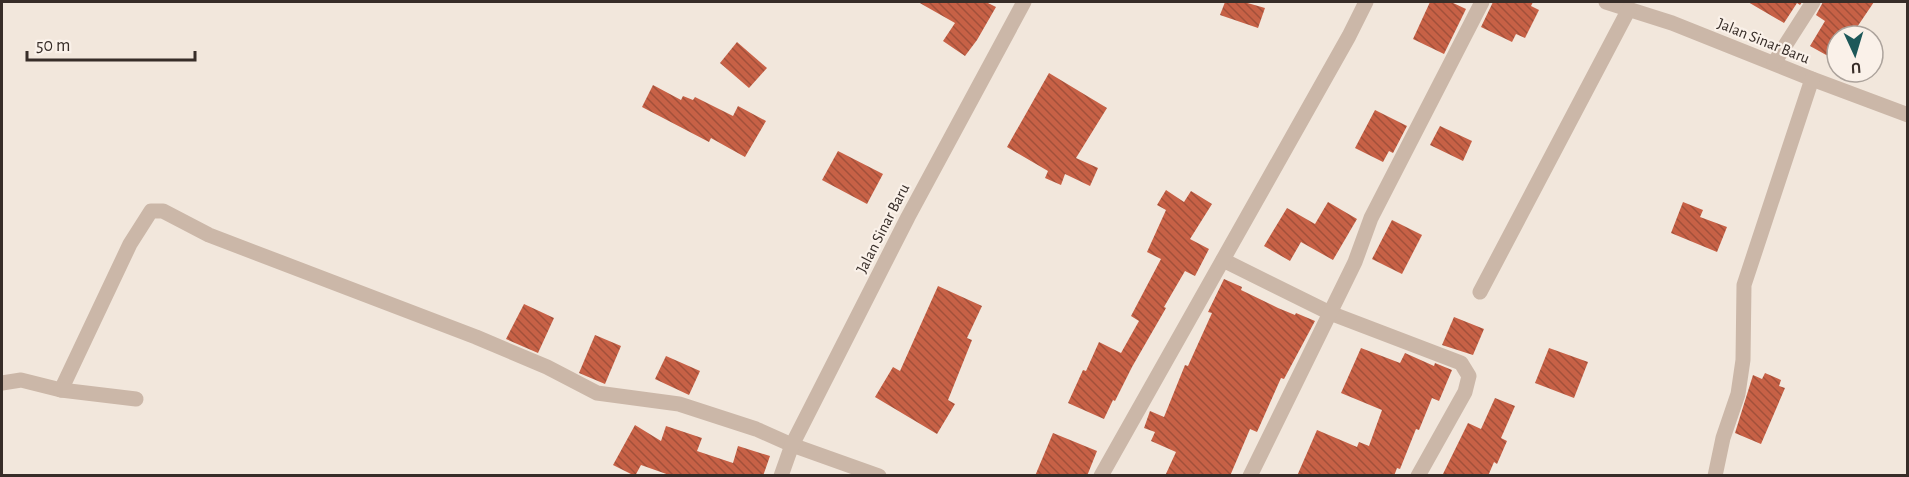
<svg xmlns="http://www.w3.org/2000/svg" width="1909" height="477" font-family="'Alegreya Sans',sans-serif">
  <defs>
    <pattern id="building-back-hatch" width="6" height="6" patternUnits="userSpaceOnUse" patternTransform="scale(1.5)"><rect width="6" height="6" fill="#c76146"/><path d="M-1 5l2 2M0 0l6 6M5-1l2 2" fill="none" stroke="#a2503a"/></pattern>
  </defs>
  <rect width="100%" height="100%" fill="#f2e7dc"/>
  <g fill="url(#building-back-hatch)">
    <path d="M918 2H986L996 7 977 40 965 56 943 41 955 23Z"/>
    <path d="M1225 2H1244L1265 8 1258 28 1220 15Z"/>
    <path d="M1430 2H1451L1466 9 1444 54 1413 39Z"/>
    <path d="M1493 2H1533L1531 6 1539 10 1525 38 1516 34 1512 42 1481 27Z"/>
    <path d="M1748 2H1802L1800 5 1797 3 1784 23Z"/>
    <path d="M1823 2H1874L1851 36H1837V61L1810 46 1825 21 1816 15Z"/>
    <path d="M737 42 767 68 749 88 720 63Z"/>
    <path d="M1049 73 1107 108 1076 158 1098 168 1090 186 1065 174 1061 185 1045 178 1048 171 1007 147Z"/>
    <path d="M653 85 681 100 683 96 693 100 695 97 733 116 738 106 766 121 745 157 711 138 709 142 642 107Z"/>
    <path d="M1375 110 1407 126 1393 153 1389 151 1383 162 1355 148Z"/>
    <path d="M1440 126 1472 141 1463 161 1430 145Z"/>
    <path d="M838 151 883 174 867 204 822 180Z"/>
    <path d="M1166 190 1184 202 1191 191 1212 204 1190 239 1209 249 1195 276 1185 271 1164 307 1166 308 1132 367 1115 401 1113 400 1104 419 1068 403 1083 370 1086 371 1099 342 1121 353 1139 321 1131 316 1161 259 1147 252 1166 210 1157 205Z"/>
    <path d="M1328 202 1357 219 1333 260 1301 242 1290 261 1264 246 1287 208 1315 224Z"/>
    <path d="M1683 202 1703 210 1700 217 1727 227 1717 252 1671 233Z"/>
    <path d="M1392 220 1422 235 1402 274 1372 259Z"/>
    <path d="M1224 279 1242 287 1241 290 1278 308 1295 315 1296 313 1315 321 1284 379 1281 378 1257 432 1250 429 1230 476H1165L1176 452 1151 441 1155 432 1144 428 1150 411 1164 417 1185 365 1188 366 1212 313 1208 312Z"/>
    <path d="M938 286 982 306 967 338 972 340 948 400 955 404 937 434 875 397 893 367 900 371Z"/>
    <path d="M524 304 554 318 538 353 506 339Z"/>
    <path d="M1454 317 1484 329 1473 355 1442 345Z"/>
    <path d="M595 335 621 346 605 384 579 373Z"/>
    <path d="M1361 348 1400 363 1405 353 1434 366 1435 363 1452 370 1439 401 1432 398 1419 430 1416 429 1400 469 1397 468 1394 476H1297L1317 430 1357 447 1359 442 1369 446 1382 410 1341 393Z"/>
    <path d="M1549 348 1588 362 1574 398 1535 383Z"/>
    <path d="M666 356 700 371 689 395 655 379Z"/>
    <path d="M1765 373 1781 380 1779 386 1785 388 1761 444 1735 433 1753 375 1762 379Z"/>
    <path d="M1495 398 1515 406 1501 438 1507 441 1497 464 1494 462 1488 476H1442L1468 423 1481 429Z"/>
    <path d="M635 425 661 441 666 426 702 438 697 451 733 463 738 446 770 456 763 476H672L641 465 635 476 613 465Z"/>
    <path d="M1053 433 1097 451 1087 476H1035Z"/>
  </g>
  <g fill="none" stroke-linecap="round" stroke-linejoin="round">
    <g stroke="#cbb7a8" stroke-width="15">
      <path d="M1606 2 1672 23 1812 79 1908 115"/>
      <path d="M1774 63 1813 2"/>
      <path d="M1223 260 1330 313 1461 363 1469 376 1465 392 1418 476"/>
      <path d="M1480 292 1629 9"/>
      <path d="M2 383 21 380 61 390 130 244 151 211H163L209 235 476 337 547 367 597 393 679 404 756 429 792 445 879 476"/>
      <path d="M61 390 136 399"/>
      <path d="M781 476 792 445 908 217 1024 2"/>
      <path d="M1101 476 1349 36 1366 2"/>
      <path d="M1250 476 1355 262 1371 218 1482 2"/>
      <path d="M1715 476 1723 438 1738 394 1743 360 1744 285 1812 79"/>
    </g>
  </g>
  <g text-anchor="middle" stroke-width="4.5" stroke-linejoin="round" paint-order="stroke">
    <g font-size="16" fill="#372d28" stroke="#faf1e9">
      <text transform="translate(1764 40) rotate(22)" y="6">Jalan Sinar Baru</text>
      <text transform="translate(882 228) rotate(-63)" y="6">Jalan Sinar Baru</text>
    </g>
  </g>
  <rect width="1909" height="477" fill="none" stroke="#372d28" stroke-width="6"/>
  <g transform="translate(1855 54) rotate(176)"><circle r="28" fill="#faf1e9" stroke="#aca39c" stroke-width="1.5"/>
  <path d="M0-4.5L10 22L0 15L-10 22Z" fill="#1d5859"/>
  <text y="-9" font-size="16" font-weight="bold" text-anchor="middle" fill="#372d28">U</text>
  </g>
  <path d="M27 51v9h168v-9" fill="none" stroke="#372d28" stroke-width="3"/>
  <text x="36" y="51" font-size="18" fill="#372d28" stroke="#faf1e9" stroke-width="4.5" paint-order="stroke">50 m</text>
</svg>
